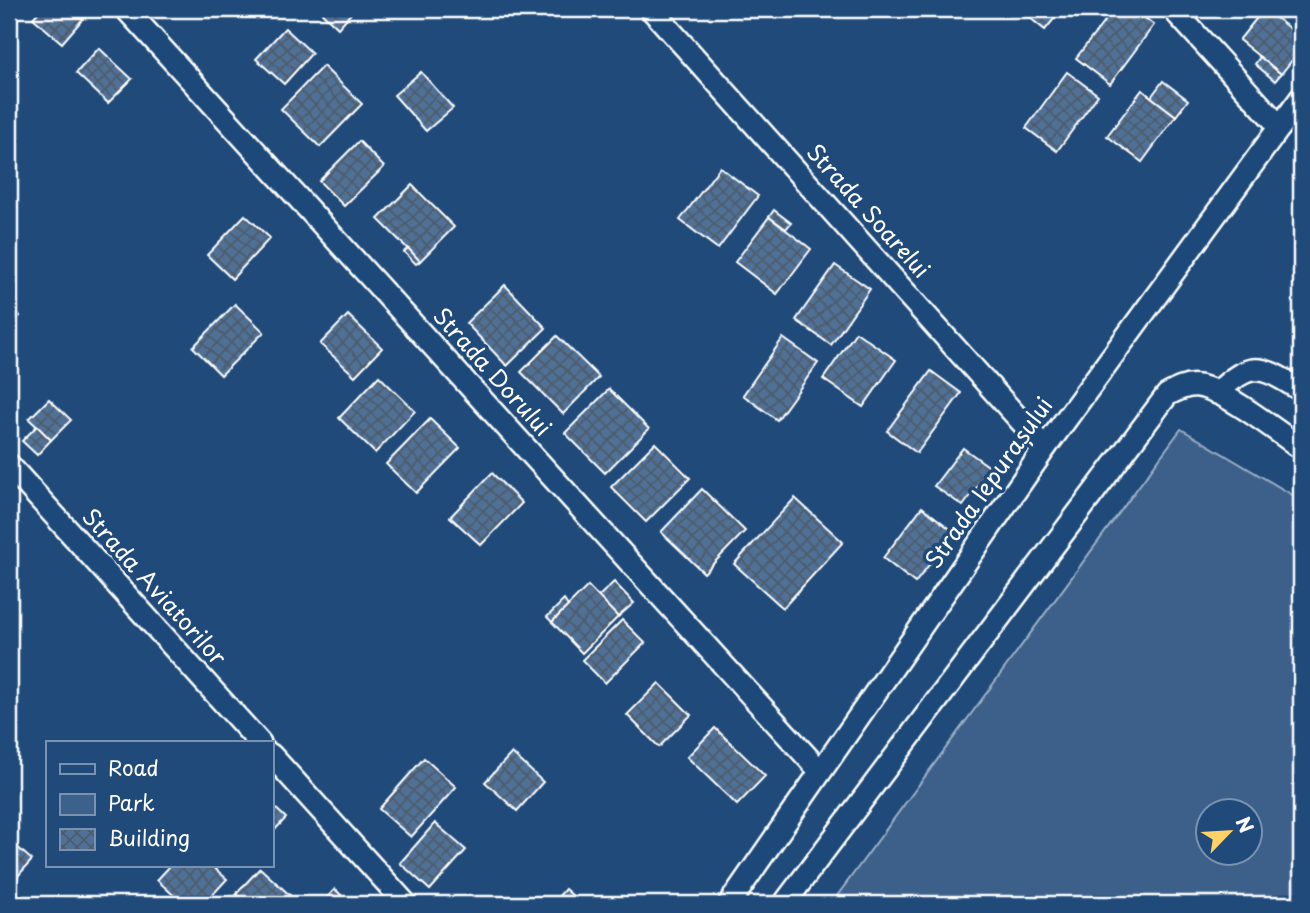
<svg xmlns="http://www.w3.org/2000/svg" width="1310" height="913" font-family="'Playpen Sans',sans-serif">
  <defs>
    <pattern id="building-cross-hatch" width="8" height="8" patternUnits="userSpaceOnUse" patternTransform="scale(1.75)"><rect width="8" height="8" fill="#507197"/><path d="M0 0l8 8M0 8l8-8" fill="none" stroke="#4e5b6a"/></pattern>
  </defs>
  <rect width="100%" height="100%" fill="#1f4a7a"/>
  <filter id="ink" filterUnits="userSpaceOnUse"><feTurbulence type="fractalNoise" baseFrequency=".0143" numOctaves="2"/><feDisplacementMap in="SourceGraphic" scale="14" xChannelSelector="R" yChannelSelector="G"/><feConvolveMatrix kernelMatrix="1 2 1 2 8 2 1 2 1" color-interpolation-filters="sRGB"/></filter>
  <g filter="url(#ink)">
    <path fill="#3c618b" stroke="#9eb0c5" stroke-width="2" fill-rule="evenodd" d="M1181 429 1301 500V904H831ZM1208 811H1250V853H1208Z"/>
    <g fill="url(#building-cross-hatch)" stroke="#fff" stroke-width="2">
      <path d="M41 9H85L89 12 62 43 33 18Z"/>
      <path d="M318 9H355L338 28Z"/>
      <path d="M1019 9H1062L1045 30Z"/>
      <path d="M1114 9H1134L1154 25 1110 84 1076 58Z"/>
      <path d="M1264 9 1301 37V49L1281 74 1239 40Z"/>
      <path d="M285 28 312 53 284 84 256 59Z"/>
      <path d="M99 48 132 79 108 103 76 73Z"/>
      <path d="M1260 57 1281 74 1275 81 1255 64Z"/>
      <path d="M323 66 362 104 320 147 281 109Z"/>
      <path d="M421 72 453 108 426 131 394 95Z"/>
      <path d="M1067 72 1098 95 1057 151 1026 128Z"/>
      <path d="M1163 81 1188 100 1176 116 1151 97Z"/>
      <path d="M1142 90 1176 116 1142 162 1107 136Z"/>
      <path d="M359 141 384 167 344 206 319 181Z"/>
      <path d="M720 167 758 196 718 249 680 220Z"/>
      <path d="M412 185 454 227 420 261 378 219Z"/>
      <path d="M774 210 791 223 786 229 769 217Z"/>
      <path d="M245 215 270 238 232 279 207 255Z"/>
      <path d="M769 217 811 249 777 294 735 262Z"/>
      <path d="M408 248 420 261 416 264 404 252Z"/>
      <path d="M835 265 870 289 831 345 796 320Z"/>
      <path d="M505 285 546 328 507 366 466 323Z"/>
      <path d="M9 302 20 316 9 325Z"/>
      <path d="M235 304 264 332 221 375 193 347Z"/>
      <path d="M348 315 382 348 355 376 320 344Z"/>
      <path d="M856 332 896 360 863 407 823 379Z"/>
      <path d="M557 336 599 377 563 414 521 372Z"/>
      <path d="M783 338 818 363 777 420 743 395Z"/>
      <path d="M931 371 961 393 917 453 887 431Z"/>
      <path d="M379 376 415 411 375 453 339 418Z"/>
      <path d="M609 389 649 429 605 473 565 433Z"/>
      <path d="M49 399 71 420 51 440 29 419Z"/>
      <path d="M430 419 460 448 416 493 386 464Z"/>
      <path d="M37 426 51 440 37 455 22 441Z"/>
      <path d="M655 443 690 478 646 522 611 487Z"/>
      <path d="M963 448 991 468 963 506 934 486Z"/>
      <path d="M492 473 522 503 481 545 450 517Z"/>
      <path d="M702 489 745 531 704 573 661 532Z"/>
      <path d="M795 498 843 542 783 608 734 564Z"/>
      <path d="M922 507 954 532 915 583 883 558Z"/>
      <path d="M614 582 634 603 618 617 598 597Z"/>
      <path d="M588 586 618 617 582 653 552 622Z"/>
      <path d="M564 600 568 606 552 622 547 617Z"/>
      <path d="M622 620 645 643 605 683 582 660Z"/>
      <path d="M659 683 691 715 659 747 627 715Z"/>
      <path d="M715 728 765 776 737 805 687 757Z"/>
      <path d="M512 753 543 782 517 811 485 782Z"/>
      <path d="M424 758 456 787 411 837 379 809Z"/>
      <path d="M271 804 286 818 271 834Z"/>
      <path d="M435 823 466 850 430 890 400 863Z"/>
      <path d="M9 840 32 860 9 886Z"/>
      <path d="M170 866H212L227 879 204 904H183L157 880Z"/>
      <path d="M260 868 295 900 292 904H247L236 894Z"/>
      <path d="M335 889 350 904H321Z"/>
      <path d="M565 889 582 904H552Z"/>
    </g>
    <g fill="none" stroke-linecap="round" stroke-linejoin="round">
      <g stroke="#fff" stroke-width="26">
        <g id="minor">
          <path d="M126 9 820 771"/>
          <path d="M651 9 1045 448"/>
          <path d="M1173 9 1280 127"/>
          <path d="M1217 393C1253 358 1262 367 1301 390"/>
          <path d="M9 465 260 743"/>
          <path d="M271 755 406 904"/>
          <path d="M729 904 1045 448 1301 98"/>
          <path d="M784 904 1167 395C1176 390 1187 384 1198 386 1223 389 1278 432 1301 448"/>
        </g>
      </g>
      <use href="#minor" stroke="#1f4a7a" stroke-width="21"/>
    </g>
  </g>
  <g text-anchor="middle" stroke-width="7" stroke-linejoin="round" paint-order="stroke">
    <g font-size="23" fill="#fff" stroke="#1f4a7a">
      <text transform="translate(868 211) rotate(48)" y="8">Strada Soarelui</text>
      <text transform="translate(492 372) rotate(48)" y="8">Strada Dorului</text>
      <text transform="translate(989 483) rotate(-55)" y="8">Strada Iepurașului</text>
      <text transform="translate(154 587) rotate(48)" y="8">Strada Aviatorilor</text>
    </g>
  </g>
  <rect width="1310" height="913" fill="none" stroke="#1f4a7a" stroke-width="35"/>
  <rect x="18" y="18" width="1275" height="878" fill="none" stroke="#fff" stroke-width="2.5" filter="url(#ink)"/>
  <rect x="46" y="741" width="228" height="126" fill="#1f4a7a" stroke="#7992af" stroke-width="2"/>
  <rect x="60" y="764" width="35" height="10" fill="#1f4a7a" stroke="#7992af" stroke-width="2"/>
  <text x="108" y="776" font-size="21" fill="#ffffff">Road</text>
  <rect x="60" y="794" width="35" height="21" fill="#3c618b" stroke="#7992af" stroke-width="2"/>
  <text x="108" y="811" font-size="21" fill="#ffffff">Park</text>
  <rect x="60" y="829" width="35" height="21" fill="url(#building-cross-hatch)" stroke="#7992af" stroke-width="2"/>
  <text x="108" y="846" font-size="21" fill="#ffffff">Building</text>
  <g transform="translate(1229 832) rotate(65)"><circle r="33" fill="#1f4a7a" stroke="#7992af" stroke-width="2"/>
  <path d="M0-5L12 26L0 18L-12 26Z" fill="#ffd166"/>
  <text y="-10" font-size="19" font-weight="bold" text-anchor="middle" fill="#ffffff">N</text>
  </g>
</svg>
